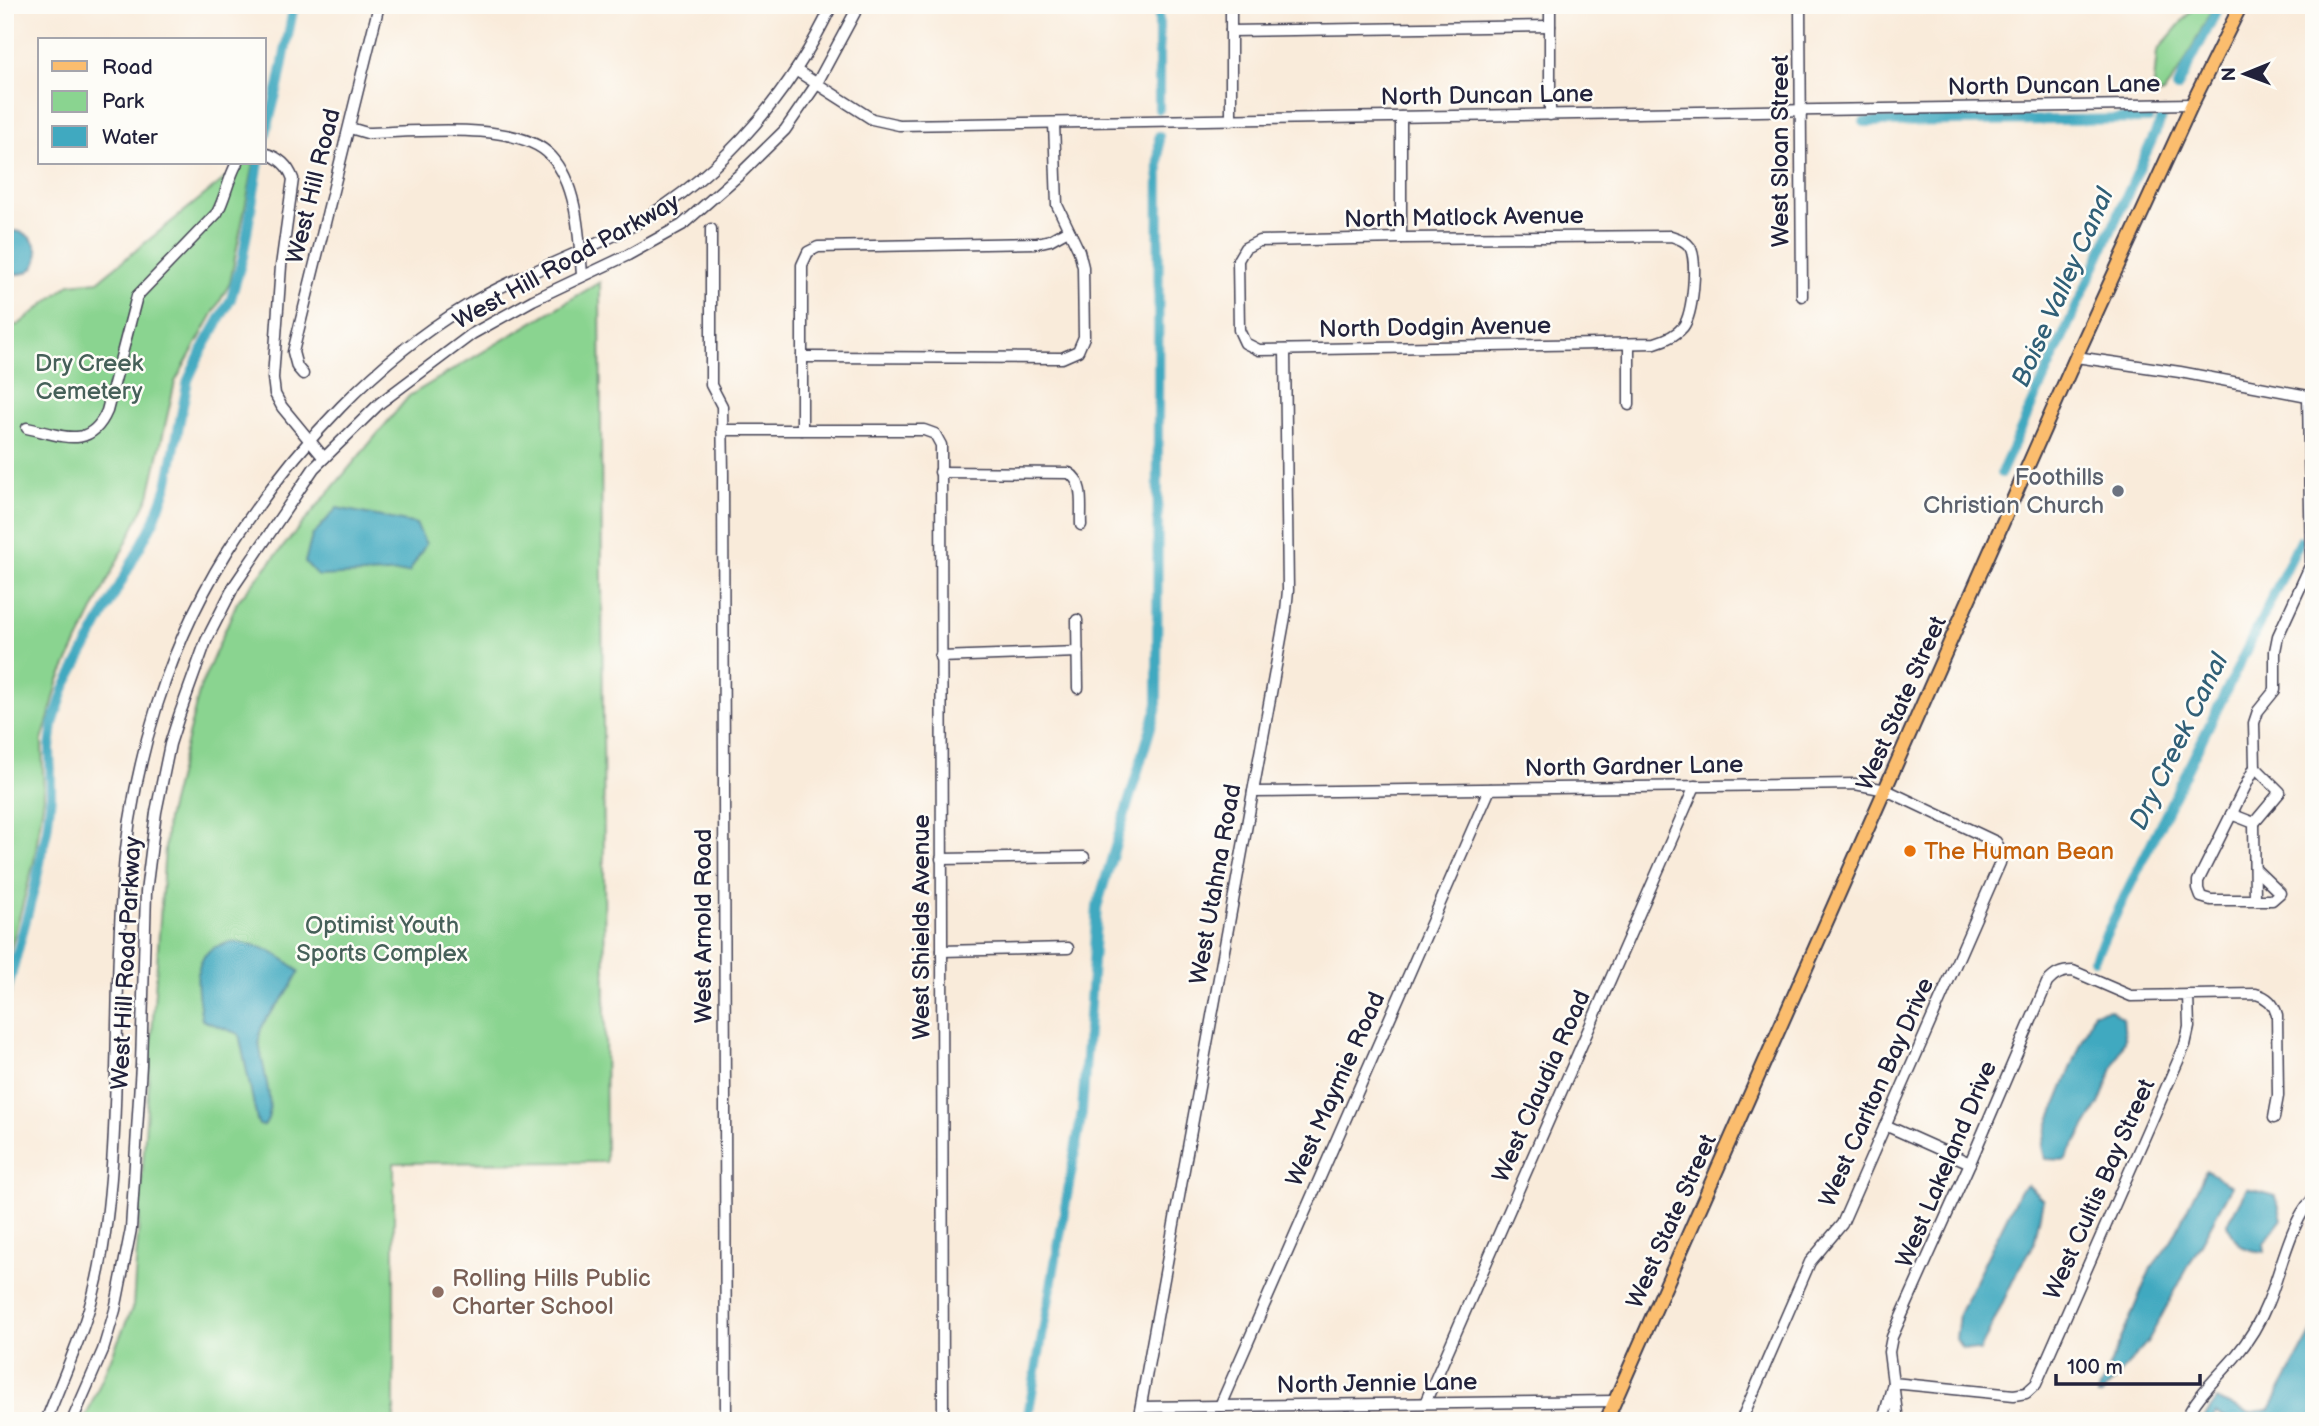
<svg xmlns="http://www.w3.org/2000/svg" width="2319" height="1426" font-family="'Balsamiq Sans',sans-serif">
  <rect width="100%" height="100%" fill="#fdfcf7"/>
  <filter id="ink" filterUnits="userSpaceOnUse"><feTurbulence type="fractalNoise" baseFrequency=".0143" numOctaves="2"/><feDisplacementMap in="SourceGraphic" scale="14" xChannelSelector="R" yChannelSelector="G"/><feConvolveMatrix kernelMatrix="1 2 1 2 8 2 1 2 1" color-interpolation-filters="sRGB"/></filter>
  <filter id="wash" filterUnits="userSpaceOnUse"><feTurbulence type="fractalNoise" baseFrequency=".00686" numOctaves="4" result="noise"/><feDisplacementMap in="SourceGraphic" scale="28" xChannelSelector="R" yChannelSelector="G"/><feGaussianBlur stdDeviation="1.57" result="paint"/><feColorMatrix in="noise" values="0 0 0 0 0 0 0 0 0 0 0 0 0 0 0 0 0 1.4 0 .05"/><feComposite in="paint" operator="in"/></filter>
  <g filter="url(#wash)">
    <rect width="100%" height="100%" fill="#f9ebda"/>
    <g fill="#8ad490" stroke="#567b66" stroke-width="2">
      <path d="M2196 5H2214L2182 67 2163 94H2153L2157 51Z"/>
      <path d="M244 163H254L230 283 175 382 149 496 59 680 42 741 44 797 34 862 5 970V325H18L70 284 98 281Z"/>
      <path d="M600 282 606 1162 394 1163V1421H84L133 1306 167 819 200 688 237 602 409 396Z"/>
    </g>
    <g fill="#40a9c0" stroke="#31667e" stroke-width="2">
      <path d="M12 231C37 230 47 263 27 272 21 275 12 274 5 275V234Z"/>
      <path d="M337 508 416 524 426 544 409 572 318 576 305 562 312 536Z"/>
      <path d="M231 942C257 943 281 954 299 972 294 980 290 989 285 996 275 1009 260 1021 259 1039 259 1059 279 1110 264 1126L259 1125 257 1120 239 1034 202 1020C199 998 190 966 210 950 215 946 225 944 231 942Z"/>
      <path d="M2110 1009 2123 1018 2125 1038 2099 1104 2065 1160 2045 1159 2042 1146 2050 1120 2094 1012Z"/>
      <path d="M2206 1170 2232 1186 2148 1341 2101 1396H2097L2151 1268 2171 1242Z"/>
      <path d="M2028 1185 2043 1200 2034 1244 2018 1270 1980 1351 1962 1348 1956 1339 1959 1314 2020 1190Z"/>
      <path d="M2247 1188 2276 1196 2282 1219 2264 1243 2265 1252C2241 1250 2238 1246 2227 1225Z"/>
      <path d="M2314 1328V1421H2232L2216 1413 2214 1421H2202L2217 1400 2249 1413 2270 1409Z"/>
    </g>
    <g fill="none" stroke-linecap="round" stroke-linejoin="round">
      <g stroke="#40a9c0" stroke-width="10">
        <path d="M2177 88 2220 5"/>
        <path d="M1159 109V5"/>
        <path d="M1864 122 2149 119"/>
        <path d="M264 141 279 83 294 5"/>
        <path d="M2001 473 2162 118"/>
        <path d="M2094 959 2300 541"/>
        <path d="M5 999 35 886 47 830 51 795 50 748 53 724 65 687 154 521 167 486 188 380 200 354 231 299 243 257 259 163"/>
        <path d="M1027 1421 1082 1112 1097 907 1157 707 1159 136"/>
      </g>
    </g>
  </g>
  <g filter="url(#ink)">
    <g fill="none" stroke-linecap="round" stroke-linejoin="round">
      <g stroke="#424053" stroke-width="13">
        <g id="minor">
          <path d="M1231 5V120"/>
          <path d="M1550 5V115"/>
          <path d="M1800 5 1802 296"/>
          <path d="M1231 31 1550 26"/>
          <path d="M797 71 872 119 899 125 2192 104"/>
          <path d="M1401 117V238"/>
          <path d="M350 128 367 133C413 132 519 120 551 156 578 185 579 238 582 275"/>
          <path d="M264 153C279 157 288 165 293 179L281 266 273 378 275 394 282 407 324 458"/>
          <path d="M711 229V385L722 406 723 474 726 1421"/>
          <path d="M1671 236C1678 238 1686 241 1690 247 1698 261 1693 314 1683 327 1676 336 1665 340 1655 343L1259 350 1245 343 1239 330 1238 260 1245 248 1259 241 1401 238Z"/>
          <path d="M1629 345V405"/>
          <path d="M802 357 1062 358 1078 351 1084 337 1083 267 1079 251 1057 205 1054 123"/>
          <path d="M2076 357 2180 372 2313 397"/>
          <path d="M303 374 297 367 293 352 379 5"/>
          <path d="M27 428C61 435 90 451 107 411L137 296 217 213C226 196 228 179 237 163"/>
          <path d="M722 430H924L935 434 941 445 943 1421"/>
          <path d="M802 430V265L808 252 818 247 1037 243 1050 240 1068 230"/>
          <path d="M940 472 1069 473C1085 482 1080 508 1081 525"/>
          <path d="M1077 620 1078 688"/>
          <path d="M940 657 1078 652"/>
          <path d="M1253 792 1855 784 1886 790 1996 842 2000 849V863L1842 1224 1810 1262 1741 1421"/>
          <path d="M2231 814 2254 823 2255 899"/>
          <path d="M2254 823 2280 792 2255 767"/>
          <path d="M941 859 1084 857"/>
          <path d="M2255 869 2280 893 2272 900H2211L2201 897 2198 889V881L2255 767 2254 723 2258 711 2275 690V651L2278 636 2311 564 2308 396"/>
          <path d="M942 951 1068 948"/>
          <path d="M2188 995 2189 1027 2185 1045 2036 1384 2026 1393 2014 1395 1893 1383 1889 1352 1892 1337 1970 1163 2047 983C2055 974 2061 971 2073 971L2131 996 2256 994C2268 997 2274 1004 2277 1015L2278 1096 2274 1118"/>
          <path d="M1885 1125 1970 1163"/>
          <path d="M1425 1403 1695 786"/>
          <path d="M1220 1406 1490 789"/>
          <path d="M1141 1407 1615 1401"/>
          <path d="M46 1421C66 1369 90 1320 100 1265 122 1142 113 1016 122 892 130 766 169 637 240 532 298 445 376 360 466 306 513 278 566 259 615 235 711 187 787 101 832 5"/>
          <path d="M72 1421 103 1350 115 1310 131 1229 141 1065 146 892 156 812 170 744 179 716 206 641 234 586 314 468 380 403 472 334 533 300 628 255 682 225 739 175 785 130 816 85 859 5"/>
          <path d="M1138 1421 1286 611 1288 590 1285 350"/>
          <path d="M1883 1421 1893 1383 1898 1421"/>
          <path d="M2185 1421C2196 1396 2218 1377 2235 1357 2249 1340 2260 1322 2268 1302 2279 1277 2293 1213 2314 1199"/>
        </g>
      </g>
      <g stroke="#424053" stroke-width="16">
        <path id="major" d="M1606 1421 2076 357 2192 104 2241 5"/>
      </g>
      <use href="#minor" stroke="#fff" stroke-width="10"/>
      <use href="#major" stroke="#fbbd6e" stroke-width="12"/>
    </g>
  </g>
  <circle fill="#6b7280" stroke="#fdfcf7" stroke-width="2.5" cx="2118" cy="491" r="7"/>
  <circle fill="#e8710a" stroke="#fdfcf7" stroke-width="2.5" cx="1910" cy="851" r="7"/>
  <circle fill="#8d6e63" stroke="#fdfcf7" stroke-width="2.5" cx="438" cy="1292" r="7"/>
  <g text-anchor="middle" stroke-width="5" stroke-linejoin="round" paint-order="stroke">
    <g font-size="24" fill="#22223b" stroke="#fdfcf7">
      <text transform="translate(2054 85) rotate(-1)" y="8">North Duncan Lane</text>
      <text transform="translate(1487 95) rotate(-1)" y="8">North Duncan Lane</text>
      <text transform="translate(1780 151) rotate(-90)" y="8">West Sloan Street</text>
      <text transform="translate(313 186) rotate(-76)" y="8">West Hill Road</text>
      <text transform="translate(1464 217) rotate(-1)" y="8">North Matlock Avenue</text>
      <text transform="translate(566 261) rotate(-29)" y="8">West Hill Road Parkway</text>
      <text transform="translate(1435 327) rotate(-1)" y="8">North Dodgin Avenue</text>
      <text transform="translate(1901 703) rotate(-66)" y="8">West State Street</text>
      <text transform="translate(1634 766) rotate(-1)" y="8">North Gardner Lane</text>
      <text transform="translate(1215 884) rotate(-80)" y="8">West Utahna Road</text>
      <text transform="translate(703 926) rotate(-90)" y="8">West Arnold Road</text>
      <text transform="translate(921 927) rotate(-90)" y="8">West Shields Avenue</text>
      <text transform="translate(126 963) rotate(-87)" y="8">West Hill Road Parkway</text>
      <text transform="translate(1541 1086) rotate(-66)" y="8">West Claudia Road</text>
      <text transform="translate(1335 1089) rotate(-66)" y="8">West Maymie Road</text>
      <text transform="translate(1876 1092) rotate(-66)" y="8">West Carlton Bay Drive</text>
      <text transform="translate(1946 1164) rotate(-67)" y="8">West Lakeland Drive</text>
      <text transform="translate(2099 1189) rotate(-66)" y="8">West Cultis Bay Street</text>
      <text transform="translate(1671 1221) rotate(-66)" y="8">West State Street</text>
      <text transform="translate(1377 1383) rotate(-1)" y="8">North Jennie Lane</text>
    </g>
    <g font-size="24" fill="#466059" stroke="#fdfcf7">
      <text x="89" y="371">Dry Creek<tspan x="89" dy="28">Cemetery</tspan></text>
      <text x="382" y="933">Optimist Youth<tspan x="382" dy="28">Sports Complex</tspan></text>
    </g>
    <g font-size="24" fill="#5b616d" stroke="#fdfcf7" text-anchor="end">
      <text x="2104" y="485">Foothills<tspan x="2104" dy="28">Christian Church</tspan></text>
    </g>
    <g font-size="24" fill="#c56008" stroke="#fdfcf7" text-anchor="start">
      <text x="1924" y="859">The Human Bean</text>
    </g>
    <g font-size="24" fill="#785e54" stroke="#fdfcf7" text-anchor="start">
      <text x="452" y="1286">Rolling Hills Public<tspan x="452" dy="28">Charter School</tspan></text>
    </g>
    <g font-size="26" font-style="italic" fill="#305f77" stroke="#fdfcf7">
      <text transform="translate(2062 287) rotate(-66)" y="9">Boise Valley Canal</text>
      <text transform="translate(2178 741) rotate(-64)" y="9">Dry Creek Canal</text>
    </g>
  </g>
  <rect width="2319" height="1426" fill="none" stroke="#fdfcf7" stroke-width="28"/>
  <rect x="38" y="38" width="228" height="126" fill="#fdfcf7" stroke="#a5a5ac" stroke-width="2"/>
  <rect x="52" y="61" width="35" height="10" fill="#fbbd6e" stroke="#a5a5ac" stroke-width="2"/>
  <text x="102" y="74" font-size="21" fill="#22223b">Road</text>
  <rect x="52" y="91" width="35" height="21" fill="#8ad490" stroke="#a5a5ac" stroke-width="2"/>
  <text x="102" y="108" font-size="21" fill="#22223b">Park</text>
  <rect x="52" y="126" width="35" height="21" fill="#40a9c0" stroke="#a5a5ac" stroke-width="2"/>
  <text x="102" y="144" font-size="21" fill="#22223b">Water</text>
  <g transform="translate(2245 74) rotate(269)" stroke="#fdfcf7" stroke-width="5" paint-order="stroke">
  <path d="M0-5L12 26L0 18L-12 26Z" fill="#22223b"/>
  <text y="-10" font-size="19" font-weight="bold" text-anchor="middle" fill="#22223b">N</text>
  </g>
  <path d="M2056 1374v10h144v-10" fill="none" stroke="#22223b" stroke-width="3.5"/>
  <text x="2067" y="1374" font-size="21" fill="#22223b" stroke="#fdfcf7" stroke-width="5" paint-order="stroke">100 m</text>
</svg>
